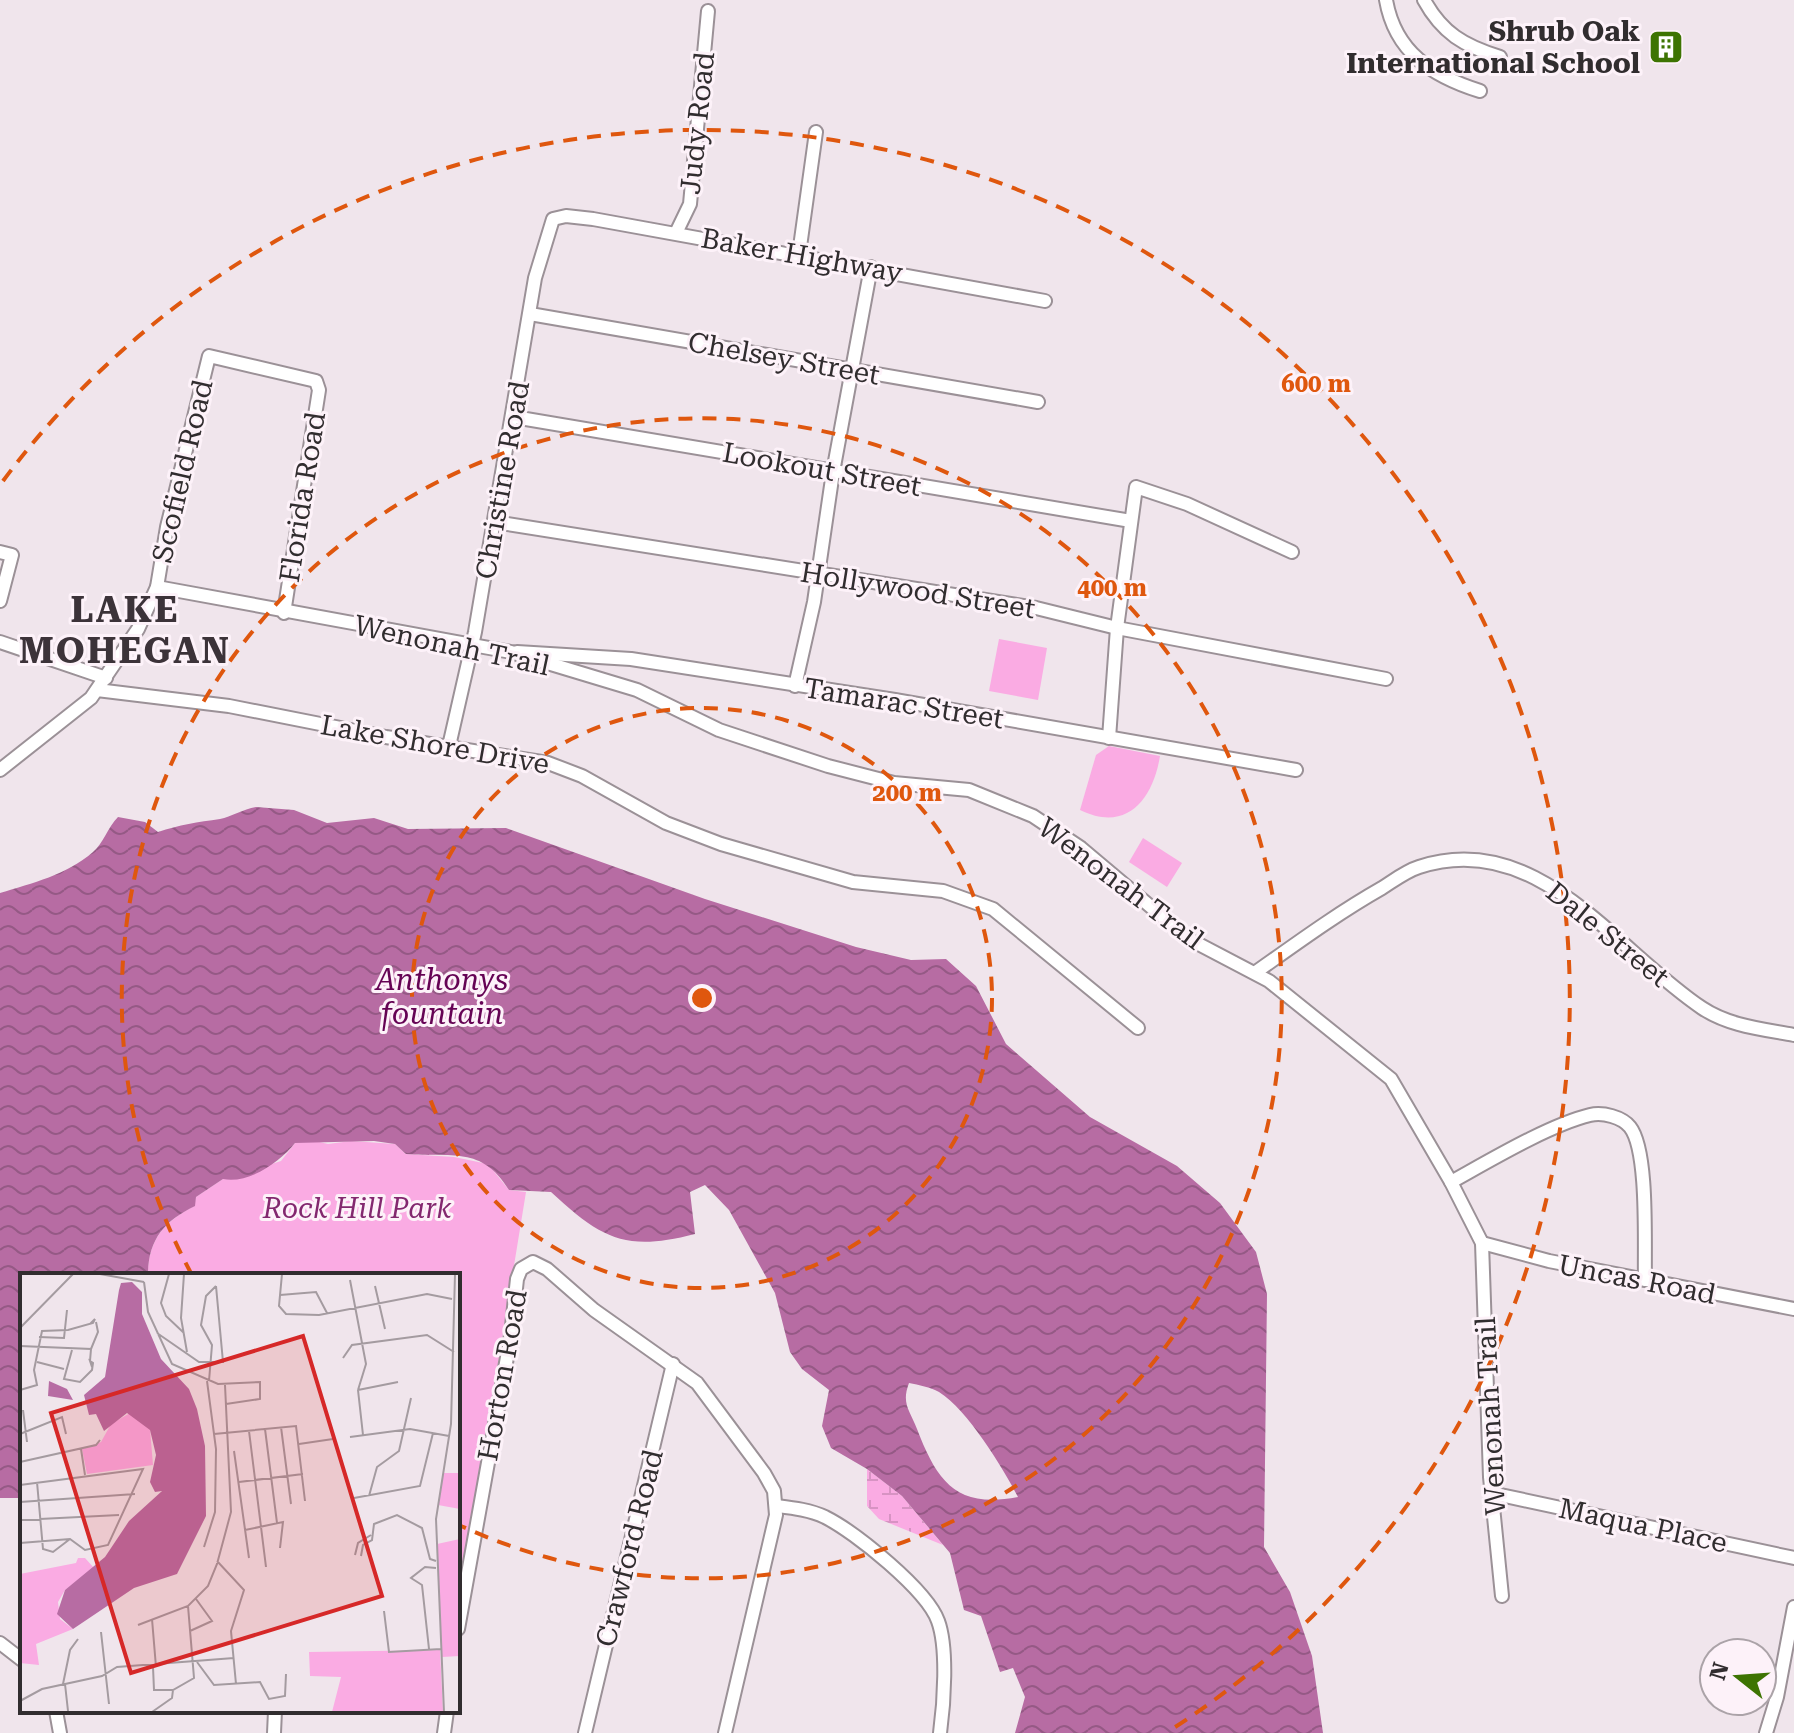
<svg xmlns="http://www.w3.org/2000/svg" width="1794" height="1733" font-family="'Roboto Serif',serif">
  <defs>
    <pattern id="wetland-marsh" width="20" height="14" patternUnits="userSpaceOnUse" patternTransform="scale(2)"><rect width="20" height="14" fill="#faabe3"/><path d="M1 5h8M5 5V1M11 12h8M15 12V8" fill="none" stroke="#d793c3"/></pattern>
    <pattern id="water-waves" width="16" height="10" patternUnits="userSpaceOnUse" patternTransform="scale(2)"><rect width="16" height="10" fill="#b76ca3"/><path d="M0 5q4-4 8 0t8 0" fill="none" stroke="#955985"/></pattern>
  </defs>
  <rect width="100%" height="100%" fill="#f0e5ec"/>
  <path fill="url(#wetland-marsh)" d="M867 1469 902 1496 943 1545 879 1519 867 1506Z"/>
  <g fill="#faabe3">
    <path d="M999 639 1047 648 1038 700 989 691Z"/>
    <path d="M1109 746 1160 756C1153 799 1127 833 1080 810L1096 755Z"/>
    <path d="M1143 838 1182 863 1167 887 1129 862Z"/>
    <path d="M311 1140 328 1144 351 1141 395 1144 406 1154 454 1157 488 1164 509 1190 526 1192 458 1609V1275H148C148 1240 164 1222 194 1206L196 1197 223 1179 281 1161 295 1143Z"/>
  </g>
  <path fill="url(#water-waves)" fill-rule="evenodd" d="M256 807 294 810 327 823 374 818 408 829 506 828 705 899 856 947 911 960 946 959 976 986 1006 1044 1090 1117 1177 1166 1220 1203 1256 1252 1267 1294 1264 1547 1290 1592 1312 1656 1323 1733H1015L1025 1697 1013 1668 1000 1672 981 1616 964 1610 950 1553 902 1496 867 1469 831 1448 822 1426 829 1390 802 1369 790 1352 775 1293 729 1210 705 1185 690 1192 695 1234C625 1252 602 1239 551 1192L509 1190C481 1145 452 1158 406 1154L395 1144 374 1141 295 1143C280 1162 249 1184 223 1179L196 1197 195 1206C164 1221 148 1240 148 1275H22V1498H0V893C33 883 66 875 93 852 103 844 108 827 118 817L145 822 158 832C179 825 198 822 220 819 231 817 243 809 256 807ZM909 1383C919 1385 930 1387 939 1392 967 1409 1003 1468 1018 1497 956 1509 937 1481 917 1429 910 1410 901 1404 909 1383Z"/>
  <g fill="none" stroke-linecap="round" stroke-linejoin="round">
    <g stroke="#9b9197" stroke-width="16">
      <g id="minor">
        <path d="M1386 0C1395 52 1432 76 1480 91"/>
        <path d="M1424 0C1442 33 1464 46 1500 57"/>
        <path d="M676 233 690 204 708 11"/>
        <path d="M799 254 816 132"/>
        <path d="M530 314 1038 402"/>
        <path d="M514 417 1131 521"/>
        <path d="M495 522 1036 608 1117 628 1386 679"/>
        <path d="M0 552 12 555 0 601"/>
        <path d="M157 587 511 652 637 690 719 730 828 766 894 783 969 790 1033 816 1081 848 1189 939 1269 981 1391 1079 1451 1182 1482 1243 1490 1477 1502 1596"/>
        <path d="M0 642 106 678"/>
        <path d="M517 652 631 659 895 700 1296 770"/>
        <path d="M795 686 814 602 833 472 871 267"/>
        <path d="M97 690 229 706 386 737 548 763 582 776 666 823 721 844 853 882 943 891 993 909 1138 1028"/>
        <path d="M1109 738 1117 628 1136 487 1187 504 1292 552"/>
        <path d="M449 746 475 632 535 278 553 219 566 216 593 219 1045 301"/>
        <path d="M0 770 91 698 138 629 157 587 167 527 209 356 316 381 319 390 284 613"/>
        <path d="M1256 972C1297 943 1338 913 1382 888 1393 881 1406 871 1419 867 1537 828 1615 950 1702 1008 1729 1026 1762 1029 1794 1035"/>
        <path d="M1451 1182C1489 1161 1549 1125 1590 1115 1603 1112 1622 1117 1630 1127 1649 1151 1644 1247 1645 1280"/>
        <path d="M1482 1243 1549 1261 1794 1309"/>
        <path d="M1491 1493 1794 1558"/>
        <path d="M777 1506C793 1508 810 1510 825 1517 855 1532 927 1590 938 1621 948 1648 944 1704 940 1733"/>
        <path d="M458 1629 511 1335 517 1279 521 1269 533 1262 547 1269 594 1310 697 1383 764 1473 774 1491 776 1515 725 1733"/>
        <path d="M0 1643 22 1660"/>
        <path d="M56 1711 60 1733"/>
        <path d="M274 1733 275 1711"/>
        <path d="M444 1733 447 1711"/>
        <path d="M585 1733 673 1364"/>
        <path d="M1766 1733 1777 1697 1794 1607"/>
      </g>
    </g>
    <use href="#minor" stroke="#fff" stroke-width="12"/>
  </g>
  <g fill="none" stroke="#df570e" stroke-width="4" stroke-dasharray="14 10">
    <circle cx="702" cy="998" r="290"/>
    <path d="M192 1275A580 580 0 1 1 461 1526"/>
    <path d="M3 481A869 869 0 1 1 1169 1731"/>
  </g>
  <defs>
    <g id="building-square" transform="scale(1.8)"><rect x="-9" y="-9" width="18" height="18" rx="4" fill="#3d7402" stroke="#fdf2f9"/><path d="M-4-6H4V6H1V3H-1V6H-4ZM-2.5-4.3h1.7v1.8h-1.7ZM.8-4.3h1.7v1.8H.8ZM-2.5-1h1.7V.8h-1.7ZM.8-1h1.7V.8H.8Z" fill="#fff"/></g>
  </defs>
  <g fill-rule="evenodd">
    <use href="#building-square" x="1666" y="47"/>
  </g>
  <g text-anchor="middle" stroke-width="6" stroke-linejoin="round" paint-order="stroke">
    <g font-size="28" font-weight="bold" fill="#312d2f" stroke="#fdf2f9" text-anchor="end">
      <text x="1640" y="41">Shrub Oak<tspan x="1640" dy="32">International School</tspan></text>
    </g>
    <g font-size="28" fill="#312d2f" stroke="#fdf2f9">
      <text transform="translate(697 123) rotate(-84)" y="10">Judy Road</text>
      <text transform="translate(802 255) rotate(10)" y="10">Baker Highway</text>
      <text transform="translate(784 358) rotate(10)" y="10">Chelsey Street</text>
      <text transform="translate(822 469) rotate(10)" y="10">Lookout Street</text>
      <text transform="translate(182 471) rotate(-77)" y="10">Scofield Road</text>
      <text transform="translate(502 480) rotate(-80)" y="10">Christine Road</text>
      <text transform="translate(302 497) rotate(-81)" y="10">Florida Road</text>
      <text transform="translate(918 590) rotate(9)" y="10">Hollywood Street</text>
      <text transform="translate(452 645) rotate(12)" y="10">Wenonah Trail</text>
      <text transform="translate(904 703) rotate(9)" y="10">Tamarac Street</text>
      <text transform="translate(435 744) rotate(10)" y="10">Lake Shore Drive</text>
      <text transform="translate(1121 883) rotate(37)" y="10">Wenonah Trail</text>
      <text transform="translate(1608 934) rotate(39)" y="10">Dale Street</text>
      <text transform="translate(1637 1279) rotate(11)" y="10">Uncas Road</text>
      <text transform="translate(502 1375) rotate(-80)" y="10">Horton Road</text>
      <text transform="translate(1490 1416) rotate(-93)" y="10">Wenonah Trail</text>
      <text transform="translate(1643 1525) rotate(12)" y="10">Maqua Place</text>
      <text transform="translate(629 1548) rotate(-76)" y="10">Crawford Road</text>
    </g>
    <g font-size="28" font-style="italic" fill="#83286f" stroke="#fdf2f9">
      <text x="357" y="1218">Rock Hill Park</text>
    </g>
    <g font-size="30" font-style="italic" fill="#650354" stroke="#fdf2f9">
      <text x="442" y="990">Anthonys<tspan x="442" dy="34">fountain</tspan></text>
    </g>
    <g font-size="36" font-weight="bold" letter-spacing="2" fill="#3c3339" stroke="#fdf2f9">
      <text x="125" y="622">LAKE<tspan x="125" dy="41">MOHEGAN</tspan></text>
    </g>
  </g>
  <g transform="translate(20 1273)">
    <rect width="440" height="440" fill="#f0e5ec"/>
    <path d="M58 285H65L74 295 45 317 38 329 40 346 53 356 16 371 19 392 0 390V301L56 290Z" fill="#faabe3"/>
    <path d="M110 140 130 156 133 192 67 201 62 176 81 169 91 151ZM423 200H440V236L418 232ZM440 266V383L422 384 417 271ZM420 377 423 439H312L321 404 290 403 289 379Z" fill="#faabe3"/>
    <path d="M112 9 122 19V41L141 86 169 116 177 136 185 173 186 243 157 301 114 315 53 356 37 341 45 317 85 284 109 248 142 218 135 219 130 209 136 182 130 157 107 140 84 158 76 141 69 142 64 122 85 104 99 17 101 10ZM29 108 47 116 53 127 28 123Z" fill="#b76ca3"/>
    <path fill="none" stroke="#a49ba0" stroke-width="2" d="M80 1 124 9M149 1 141 30 146 43 164 60M164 1 161 45 167 79M262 1 259 33 266 41 299 42 407 21 432 26M330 7 346 91 338 117M124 9 128 39 152 91 198 111 240 109V126L206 131M355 13 365 56M260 22 296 19 307 40M0 55 53 1M137 60 179 89H203L196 13M19 64 44 65 47 37M0 73 71 76 70 88M71 76 78 59 76 49M52 77 44 106 60 109 72 97 73 90 70 88 72 94M323 85 332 72 407 62 434 79M17 89 44 96M189 108 192 72 181 52 186 23 196 13M0 117 17 112 14 97 22 58 48 57 73 50 75 46 70 51M338 117 343 162M338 117 378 109M3 137 7 169M261 154 271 231M245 156 257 250M229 158 246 294M0 161 42 144 46 161M194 161 276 153 285 228M330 164 390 156 429 163M279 171 313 166M61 176 65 202M214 178 229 285M0 189 76 172 80 167M17 209 23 276 33 279 50 266M219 209 283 201M0 212 123 196 88 272 65 277 50 266 0 270M349 223 357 194 379 178 391 125M334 225 400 213 413 160M0 229 115 221M0 247 99 242M225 257 263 249 260 275M184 274 195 239 196 176 187 108M335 282 338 270 351 262M341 283 343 272 352 267 354 251 377 242 402 255 410 286 416 288M197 288 224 317 211 358 216 411M364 338 369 379 421 376M132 346 136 394M118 352 168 333 188 313 197 291 211 239 205 112M170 358 192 348 176 326M81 359 89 431M409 376 402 312 391 305 405 294 416 295M177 389 194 412 240 409 249 426 265 423 266 401M133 394 134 417H153L174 405 168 333M43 411 50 377 58 366M45 411 48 438M0 428 22 416 82 403 97 394 214 385M132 439 152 425 153 417M424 439 416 246 431 151 435 1"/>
    <path fill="#d62828" fill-opacity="0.15" stroke="#d62828" stroke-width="4" d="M283 63 362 323 111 400 31 140Z"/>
    <rect width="440" height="440" fill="none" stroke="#312d2f" stroke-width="4"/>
  </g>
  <circle cx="702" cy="998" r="12" fill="#df570e" stroke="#fdf2f9" stroke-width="4"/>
  <g font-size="24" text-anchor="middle" font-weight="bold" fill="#df570e" stroke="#fdf2f9" stroke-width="6" stroke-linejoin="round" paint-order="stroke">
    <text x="1316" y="392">600 m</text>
    <text x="1112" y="596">400 m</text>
    <text x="907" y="801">200 m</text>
  </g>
  <g transform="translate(1738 1677) rotate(287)"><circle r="38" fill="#fdf2f9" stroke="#aba3a8" stroke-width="2"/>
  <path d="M0-6L14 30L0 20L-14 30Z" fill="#3d7402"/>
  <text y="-12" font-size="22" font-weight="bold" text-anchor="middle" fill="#312d2f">N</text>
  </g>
</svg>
